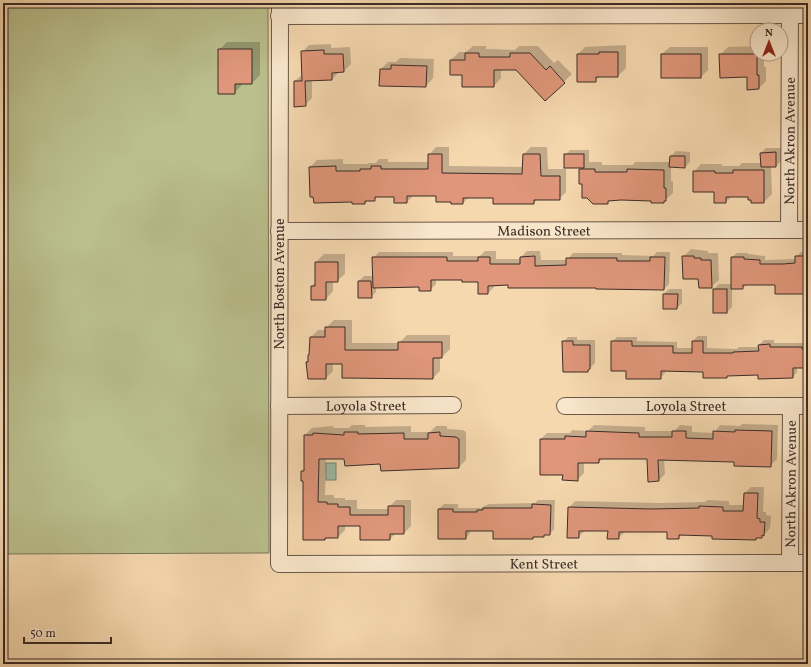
<svg xmlns="http://www.w3.org/2000/svg" width="811" height="667" font-family="Vollkorn,serif">
  <rect width="100%" height="100%" fill="#f6d8af"/>
  <filter id="stains"><feTurbulence type="fractalNoise" baseFrequency=".005" numOctaves="4"/><feColorMatrix values="0 0 0 0 .2 0 0 0 0 .09 0 0 0 0 .02 0 0 0 .5 -.17"/></filter>
  <radialGradient id="worn" r=".72"><stop offset=".6" stop-color="#630" stop-opacity="0"/><stop offset="1" stop-color="#630" stop-opacity=".3"/></radialGradient>
  <path fill="#babf8d" stroke="#7a765a" d="M3 3H268L269 553 3 554Z"/>
  <rect fill="#9dbaa7" stroke="#768174" x="326" y="463" width="10" height="17"/>
  <g fill="#0003">
    <path d="M227 42H260V75L252 83H242V85L234 93 219 50Z"/>
    <path d="M331 44V48L350 47 351 64 344 71 339 72 332 79 312 80V98L305 105 295 81 303 74 302 52 309 45Z"/>
    <path d="M626 45V68L618 76H600L595 81 578 54 585 47Z"/>
    <path d="M473 46H486V49L515 50 519 46H538L554 63 558 60 572 74 545 100 516 69H501V78L494 86 463 74H451V60L459 52H466Z"/>
    <path d="M757 46V54H764V67H766V81L759 88 748 76 720 55 728 47Z"/>
    <path d="M670 47H708V70L701 77 662 54Z"/>
    <path d="M400 58 434 59 433 78 426 86 381 69 388 62H396Z"/>
    <path d="M436 147H449V166L524 167V154L531 147H547L548 169H566V192L559 199H537L534 203 494 197H469L463 203 452 201 437 195H414L407 202 395 196H378L374 200H368L365 203H353V201L310 167 317 160 343 159V164H367L368 163H376L379 159H388V162H429V155Z"/>
    <path d="M766 148H781V161L776 166H771L772 194 764 202H752V199L749 196H732L726 202 694 172 701 164H722V166H739L742 163H762L761 153Z"/>
    <path d="M570 150H589V162H602V165H633L635 162H671V156L676 151 690 152V162L685 167 671 166V181H673V193L663 202 652 200H610L607 203 583 183 580 169 583 167 565 155Z"/>
    <path d="M691 249 708 251V253H718L719 280 711 287 699 278 683 257Z"/>
    <path d="M485 251H496V259H521V257L527 251H540L541 260H567L573 253H622V255L653 256 657 252H670L669 284 664 289 509 284 494 285V287L488 293 479 281 463 279H436V284L430 290 420 286 376 287V292L371 297 359 281 364 276H374L373 258 379 252H453V256H480Z"/>
    <path d="M801 252H808V296H803V293L776 284H747L743 288H732V307L727 312 714 289 719 284H732V257L737 253H748V254L765 256V260L796 259V257Z"/>
    <path d="M324 254H345V274L337 281H333V291L326 299 312 286 316 282V262Z"/>
    <path d="M669 289H682V303L677 308H664V294Z"/>
    <path d="M334 320H352V343H399L407 335H450V349L442 357H440V371L433 378 343 363H333V371L326 378 307 363 310 354 311 337 318 330H326V328Z"/>
    <path d="M698 336H707V348L737 349 739 347H760L759 345 764 340H774V343H808V367H797V372L793 377 759 374 729 375 727 377 704 371 665 370V373L660 378 627 370 612 342 617 337H637V341L677 342V348H693V341Z"/>
    <path d="M568 337H577V340H595V363L590 368 563 342Z"/>
    <path d="M742 424 778 425 777 459 770 466 735 461 664 459 665 474 659 480 648 458H603L599 462H584V473L577 480 564 474 541 439 547 433H570L572 430 588 431 594 425 645 427V431H674L680 425 692 426V432L714 433 720 425 740 426Z"/>
    <path d="M352 425H365V427L411 426V432H430L436 426H447V429L463 430 466 432V460L459 467 381 463 345 458H326L325 495H334V498H345V500H357V509H389V507L396 500H411V526L404 533H396L390 539 361 525H345V530L338 537H328L325 539 304 480 302 471 305 468V435L312 428 333 426V428H349Z"/>
    <path d="M751 487H764L763 512H766V515L771 516 770 528 762 537H757L755 539 713 535 683 534 679 538H668V531L625 532 618 538 609 530 585 531 578 537 569 508 575 501 659 503 705 502 707 500 729 501V505H744L745 493Z"/>
    <path d="M538 500H555L554 529 550 534H546L544 536H535L533 538H494V530H470V533L466 538 439 509 444 504H458V508H481L489 504 535 503Z"/>
  </g>
  <g fill="#df967a" stroke="#3b2c27">
    <path d="M218 49H252V84H235V94H218Z"/>
    <path d="M324 50V54H343L344 72 332 73V80L305 81 306 106 294 107V81H302L301 51Z"/>
    <path d="M599 52H618V77H596V82H577V54H599Z"/>
    <path d="M465 53H479V57H510V53H530L546 70 550 66 565 83 545 101 516 70H494V87H462V75H450V60H465Z"/>
    <rect x="661" y="54" width="40" height="24"/>
    <path d="M719 54H757V75H759V89L747 90V77L720 78Z"/>
    <path d="M391 65 427 66 426 87 379 86 380 69H391Z"/>
    <path d="M776 152V167H761L760 153Z"/>
    <path d="M428 154H442V173L522 174 523 154H540L541 176H560V200H534V204H493V198H463V204H451V202H436V196H407V203H394V197H375V201H365V204H352V202L314 203 313 197H310L309 167 336 166V171H360V169H371V166H381V169H428Z"/>
    <rect x="564" y="154" width="20" height="14"/>
    <path d="M670 156H685V168L669 167Z"/>
    <path d="M579 169H595V172H627V169L664 170V188H666V201H664V203H651V201L621 200 608 201V204H593L587 198H582V184H579Z"/>
    <path d="M733 170H764V203H751V200H748V197H726V203H714V192H693V171H715V173H733Z"/>
    <path d="M535 256V266L566 265V258H617V261H650V257H665L664 290 596 289V288H508V285L488 286V294H478V282H462V280H431V291H419V287L373 288 372 257H447V261H478V257H490V264H520V257Z"/>
    <path d="M682 256H694V258H701V260H711L712 288H699L698 279H683Z"/>
    <path d="M795 256H808V294H775V285H743V289H731V257H744V259L760 260V264H783L795 263Z"/>
    <path d="M315 262H338V282H326V300H311V286H315Z"/>
    <path d="M358 281H371L372 298H358Z"/>
    <rect x="713" y="289" width="14" height="24"/>
    <path d="M663 294H678L677 309H663Z"/>
    <path d="M325 327H345V350H398V342H442V358H433V379L342 378V364H326V379H308L306 362H308V355H309L310 337H325Z"/>
    <path d="M562 341H573V345H590V369L588 370V372H563Z"/>
    <path d="M611 341H632V346H673V353H692V341H703V353H733V352L759 351 758 345 770 344V347H802V349L808 348V368H793V378L758 379V375L727 376V378H703V372L661 371V379H626V371H611Z"/>
    <path d="M735 430 772 431 771 467 734 466V462L658 460 659 481 648 482 647 459H599V463H578V481L562 480 563 475H540V439H565V436L586 437V431L639 433V437H672V431H686V438L713 439V431L735 432Z"/>
    <path d="M344 432H358V434L404 433V439H428V433L440 432V436L456 437 459 439V468L381 471 380 464 345 466 344 459H319L318 502H327V504H338V507H350V515H388V506H404V534H390V540H360V526H338V538H325V540H303V481H301V471H304V435H313V433L344 435Z"/>
    <path d="M744 493H758L757 518 760 519V522H765L764 536 762 535V538H756V540L712 539V536L679 535V539H667V532H619V539H607L608 531H579V538H567L568 507 652 509 699 508V506L723 507V511H743Z"/>
    <path d="M532 504 551 505 550 535H544V537H533V539H493V531H466V539H438V509H453V512H477V510H483V508H532Z"/>
  </g>
  <g fill="none" stroke-linecap="round" stroke-linejoin="round">
    <g stroke="#6a5749" stroke-width="18">
      <g id="minor">
        <path id="s1" d="M280 3 279 564 808 563"/>
        <path d="M279 16 808 15"/>
        <path id="s2" d="M789 230 790 3"/>
        <path id="s3" d="M279 231 808 230"/>
        <path id="s4" d="M279 406 453 405"/>
        <path id="s5" d="M565 406H808"/>
        <path id="s6" d="M790 563 791 406"/>
      </g>
    </g>
    <use href="#minor" stroke="#f9e6cb" stroke-width="16"/>
  </g>
  <g text-anchor="middle" stroke-width="3" stroke-linejoin="round" paint-order="stroke">
    <g font-size="14" fill="#3b2c27" stroke="#f9e6cb">
      <text dy="5" stroke="none"><textPath href="#s2" startOffset="89">North Akron Avenue</textPath></text>
      <text dy="5" stroke="none"><textPath href="#s3" startOffset="265">Madison Street</textPath></text>
      <text transform="translate(279 284) rotate(-90)" y="5">North Boston Avenue</text>
      <text dy="5" stroke="none"><textPath href="#s4" startOffset="87">Loyola Street</textPath></text>
      <text dy="5" stroke="none"><textPath href="#s5" startOffset="121">Loyola Street</textPath></text>
      <text dy="5" stroke="none"><textPath href="#s6" startOffset="79">North Akron Avenue</textPath></text>
      <text dy="5" stroke="none"><textPath href="#s1" startOffset="826">Kent Street</textPath></text>
    </g>
  </g>
  <rect width="811" height="667" fill="none" stroke="#f6d8af" stroke-width="16"/>
  <rect x="4" y="4" width="803" height="659" fill="none" stroke="#3b2c27" stroke-width="2"/>
  <rect x="8" y="8" width="795" height="651" fill="none" stroke="#3b2c27"/>
  <g transform="translate(769 42)"><circle r="19" fill="#f9e6cb" stroke="#ad9c89"/>
  <path d="M0-3L7 15L0 10L-7 15Z" fill="#8f2418"/>
  <text y="-6" font-size="11" font-weight="bold" text-anchor="middle" fill="#3b2c27">N</text>
  </g>
  <path d="M24 637v6h87v-6" fill="none" stroke="#3b2c27" stroke-width="2"/>
  <text x="30" y="637" font-size="12" fill="#3b2c27" stroke="#f9e6cb" stroke-width="3" paint-order="stroke">50 m</text>
  <rect width="100%" height="100%" filter="url(#stains)"/>
  <rect width="100%" height="100%" fill="url(#worn)"/>
</svg>
